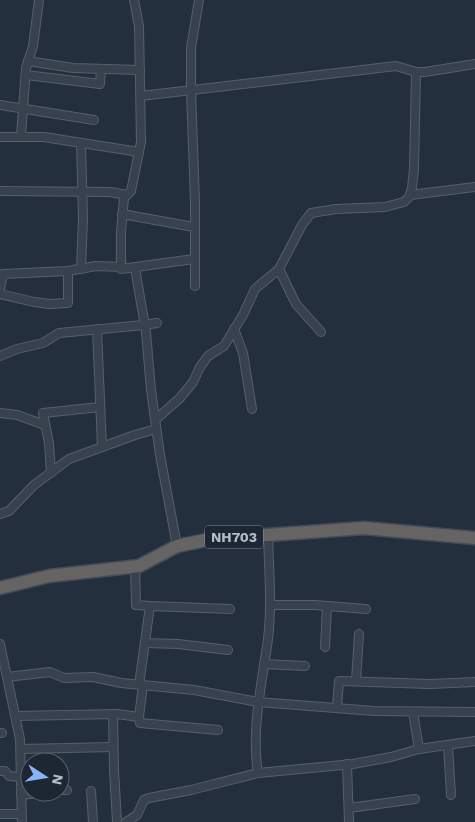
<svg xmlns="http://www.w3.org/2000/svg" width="475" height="822" font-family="'Work Sans',sans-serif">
  <rect width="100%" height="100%" fill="#242f3e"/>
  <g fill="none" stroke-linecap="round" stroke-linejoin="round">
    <g stroke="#565f6c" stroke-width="10">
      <g id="minor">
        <path d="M134 0 139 26 141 142 131 191 124 198 121 232V269L194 259"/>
        <path d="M28 61 73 68 140 70"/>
        <path d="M26 75 100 84 101 69"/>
        <path d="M141 96 396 66 416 72H425L475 64"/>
        <path d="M0 105 94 120"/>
        <path d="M21 136 26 68 33 46 39 0"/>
        <path d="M0 137H44L139 152"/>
        <path d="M0 191 110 192 127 195"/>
        <path d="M410 195 475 187"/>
        <path d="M122 214 194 227"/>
        <path d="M135 268 146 332 151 390 160 455 177 546"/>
        <path d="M81 269 83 218 81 143"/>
        <path d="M279 269 296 304 321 332"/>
        <path d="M195 286V202L191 90V48L199 0"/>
        <path d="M0 289 3 274 68 271 96 266 121 267"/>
        <path d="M0 294 34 302 49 304 68 303V271"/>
        <path d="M97 329 102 447"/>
        <path d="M234 329 243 353 252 409"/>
        <path d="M0 356 17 349 43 343 59 333 144 325 157 323"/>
        <path d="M0 413 17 415 45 425"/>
        <path d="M155 420 180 398 193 382 200 367 208 356 224 346 243 315 255 289 279 269 302 225 311 213 336 209 385 207 404 202 409 197 412 188 414 169 416 72"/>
        <path d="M51 473 49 443 43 413 100 407"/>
        <path d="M0 514 9 511 34 485 69 459 135 435 156 429"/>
        <path d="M135 566 136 605 150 606"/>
        <path d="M271 605H315L366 609"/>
        <path d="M145 643 178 644 228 650"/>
        <path d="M0 644 20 739 22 822"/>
        <path d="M325 647 327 606"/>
        <path d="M264 664 305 666"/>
        <path d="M7 677 50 672 64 678 93 677 121 683 194 690 258 702 374 711 475 712"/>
        <path d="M356 681 359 634"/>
        <path d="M139 685 150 606 230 609"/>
        <path d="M337 707 339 681 430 684 475 682"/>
        <path d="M413 712 419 749"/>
        <path d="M113 714 114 770 117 822"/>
        <path d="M16 716 117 714 139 717 143 685"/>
        <path d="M139 717 140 723 218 730"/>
        <path d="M0 733H2"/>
        <path d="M448 745 451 795"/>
        <path d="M21 749 113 747"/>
        <path d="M347 764 349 822"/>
        <path d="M0 771H5L9 776 21 777"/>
        <path d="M258 773C251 728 262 684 268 639 272 604 269 570 268 535"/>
        <path d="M60 790H67"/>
        <path d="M91 791 93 822"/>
        <path d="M21 795 46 792"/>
        <path d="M349 808 415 799"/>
        <path d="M0 814H21"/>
        <path d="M126 822 137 815 144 800 149 798 191 790 258 773 353 764 391 757 419 749 475 741"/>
      </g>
    </g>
    <g stroke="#434c59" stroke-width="15">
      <path id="trunk" d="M0 588 49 576 139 566 177 546 211 539 364 528 475 538"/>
    </g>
    <use href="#minor" stroke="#38414e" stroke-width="8"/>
    <use href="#trunk" stroke="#656462" stroke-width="12"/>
  </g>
  <g text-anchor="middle" stroke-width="5" stroke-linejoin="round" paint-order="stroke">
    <rect fill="#1d2633" stroke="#878f9c" stroke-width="1" x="205" y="525.5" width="58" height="23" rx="4"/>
    <g font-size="14" font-weight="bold" fill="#b4bcc9">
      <text x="234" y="542">NH703</text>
    </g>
  </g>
  <g transform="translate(45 777) rotate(102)"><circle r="24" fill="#1d2633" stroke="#59626f"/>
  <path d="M0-4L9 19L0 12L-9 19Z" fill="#8ab4f8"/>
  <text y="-8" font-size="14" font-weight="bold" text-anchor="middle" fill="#b4bcc9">N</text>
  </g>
</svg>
